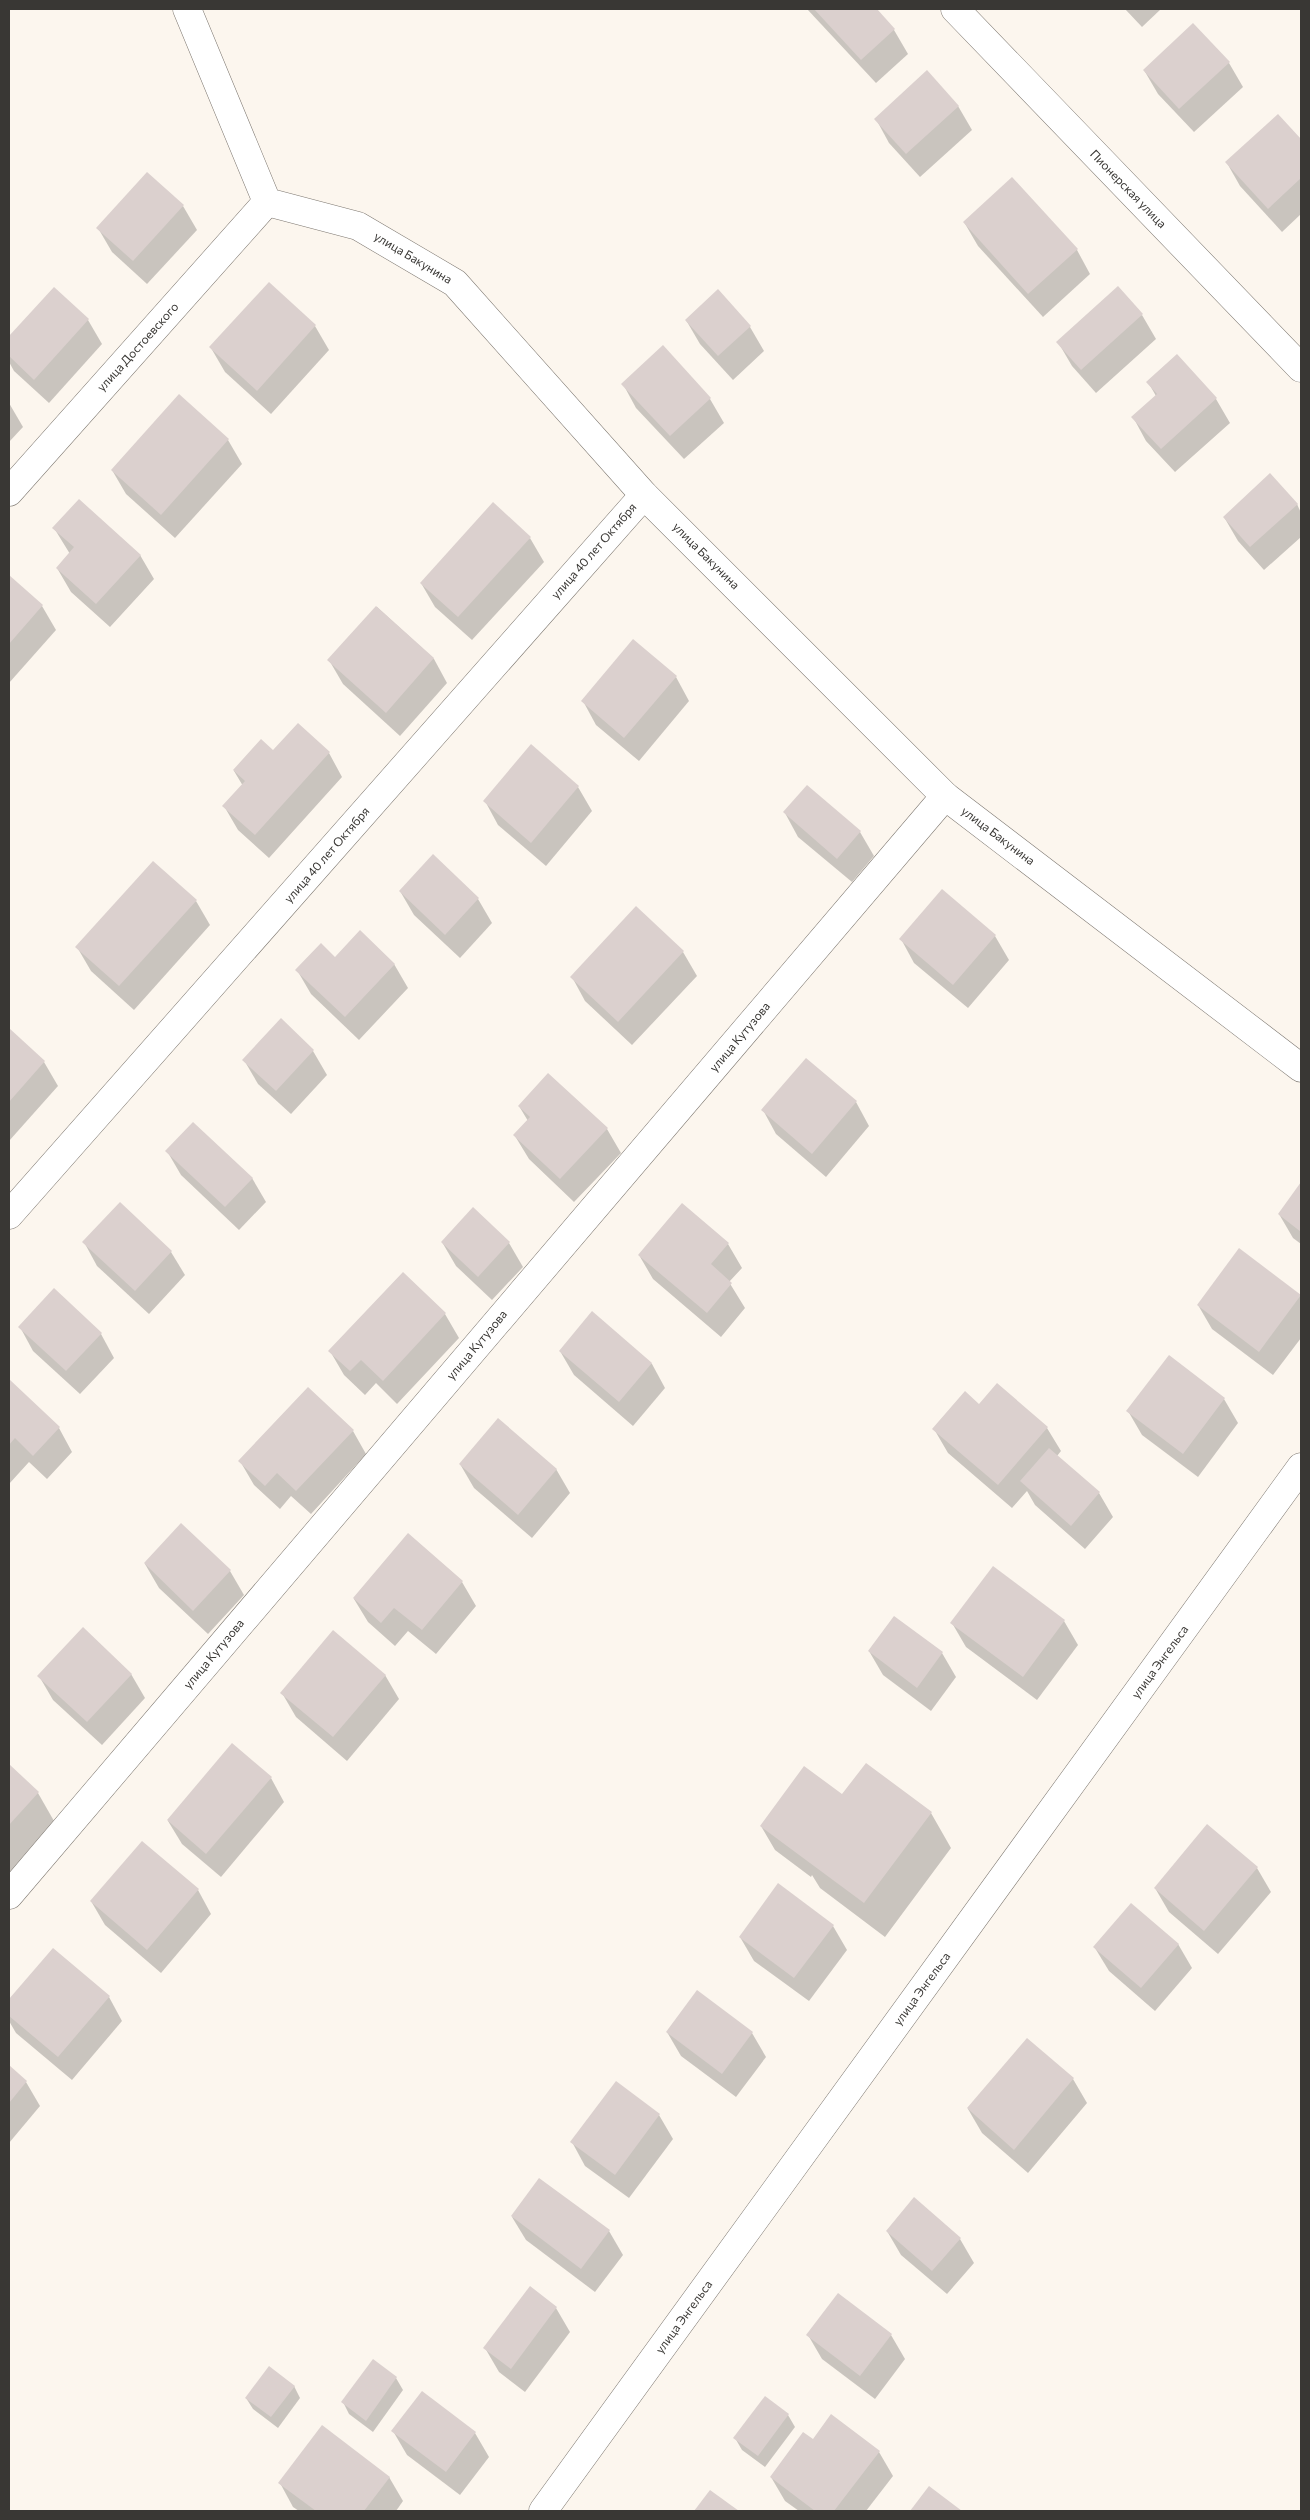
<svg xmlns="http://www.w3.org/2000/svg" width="1310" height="2520" font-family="Commissioner,sans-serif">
  <rect width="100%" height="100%" fill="#fcf6ee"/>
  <g fill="#0003">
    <path d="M807 9H875L894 30 908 54 876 83Z"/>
    <path d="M1125 9H1161L1142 27Z"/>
    <path d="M1229 63 1243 87 1194 132 1158 94 1144 70Z"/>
    <path d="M958 106 972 130 920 177 889 143 876 119Z"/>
    <path d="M1278 116 1301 141V214L1282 232 1240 186 1227 163Z"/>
    <path d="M183 206 197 230 147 284 112 252 98 228Z"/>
    <path d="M964 222 1077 250 1090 274 1043 317 978 246Z"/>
    <path d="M269 284 315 326 329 350 271 414 225 372 211 348Z"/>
    <path d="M54 288 88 320 102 344 49 403 14 371 9 362V338Z"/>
    <path d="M718 291 750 327 764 351 733 380 700 344 686 320Z"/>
    <path d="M1142 315 1156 339 1096 393 1072 366 1058 342Z"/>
    <path d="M663 347 710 399 724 423 684 459 636 408 623 384Z"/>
    <path d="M1148 382 1216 399 1230 423 1175 472 1146 441 1133 417 1156 396Z"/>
    <path d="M179 396 228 440 242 464 175 538 126 494 112 470Z"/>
    <path d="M9 403 23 427 9 442Z"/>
    <path d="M1297 504 1301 513V537L1264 570 1238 541 1224 517Z"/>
    <path d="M54 528 140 555 154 579 110 627 71 592 57 568 70 554Z"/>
    <path d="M530 538 544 562 472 640 435 607 421 583Z"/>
    <path d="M9 577 42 606 56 630 9 683Z"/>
    <path d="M377 607 434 659 447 683 400 736 343 684 329 660Z"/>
    <path d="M676 677 689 701 639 761 596 725 583 701Z"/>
    <path d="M273 752 329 753 342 777 269 858 238 830 224 806 243 786 234 771Z"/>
    <path d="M578 787 592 811 546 866 498 825 485 801Z"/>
    <path d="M785 813 860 832 874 856 852 882 798 837Z"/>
    <path d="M433 856 478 899 492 923 460 958 414 915 400 891Z"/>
    <path d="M196 901 210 925 134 1010 91 971 77 947Z"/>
    <path d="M995 936 1009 960 968 1008 914 963 901 939Z"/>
    <path d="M683 952 697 976 632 1045 585 1001 572 977Z"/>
    <path d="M336 958 394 964 408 988 359 1040 311 994 297 970Z"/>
    <path d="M281 1020 313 1051 327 1075 291 1114 258 1084 244 1060Z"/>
    <path d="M9 1030 44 1062 58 1086 9 1141Z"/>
    <path d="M856 1102 869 1126 826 1177 776 1134 763 1110Z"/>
    <path d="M519 1106 607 1129 621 1153 574 1202 529 1159 515 1136 528 1121Z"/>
    <path d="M167 1151 252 1178 266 1202 239 1230 181 1175Z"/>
    <path d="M1301 1184V1244L1293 1238 1279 1214Z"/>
    <path d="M84 1242 171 1252 185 1275 149 1314 97 1266Z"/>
    <path d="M442 1242 509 1243 523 1267 492 1300 456 1266Z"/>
    <path d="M728 1244 742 1268 729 1282 745 1308 721 1337 653 1279 639 1255Z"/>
    <path d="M1239 1250 1301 1297V1338L1273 1375 1212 1329 1198 1305Z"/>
    <path d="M403 1273 445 1314 459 1338 397 1404 376 1383 365 1395 344 1375 330 1351Z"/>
    <path d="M592 1313 652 1364 665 1388 633 1426 574 1375 560 1351Z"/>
    <path d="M20 1327 101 1334 114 1358 80 1394 33 1351Z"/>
    <path d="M1169 1357 1224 1399 1238 1423 1198 1477 1142 1435 1128 1411Z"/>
    <path d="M9 1381 59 1428 72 1452 47 1479 29 1462 9 1484Z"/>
    <path d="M980 1405 1047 1428 1061 1451 1057 1456 1099 1493 1113 1517 1085 1549 1035 1505 1027 1491 1012 1508 948 1453 934 1429Z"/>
    <path d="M353 1431 366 1454 311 1514 291 1496 280 1509 254 1485 240 1461Z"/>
    <path d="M460 1464 556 1469 570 1493 532 1538 474 1488Z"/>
    <path d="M181 1525 230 1571 244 1595 208 1634 159 1588 145 1564Z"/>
    <path d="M408 1535 462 1582 476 1606 436 1654 408 1631 395 1646 368 1622 354 1599Z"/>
    <path d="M993 1568 1064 1621 1078 1645 1037 1700 966 1647 952 1623Z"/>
    <path d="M894 1617 942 1653 956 1677 931 1711 883 1675 869 1651Z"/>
    <path d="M131 1674 145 1698 102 1745 53 1700 39 1676Z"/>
    <path d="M385 1675 399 1699 347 1761 296 1717 282 1693Z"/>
    <path d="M9 1766 38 1793 58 1828 9 1881Z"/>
    <path d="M271 1778 284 1802 221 1877 182 1844 168 1821Z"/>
    <path d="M842 1796 931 1813 951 1848 885 1937 820 1888 812 1875 811 1877 775 1850 761 1826Z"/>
    <path d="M1257 1868 1271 1892 1218 1954 1169 1912 1155 1888Z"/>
    <path d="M198 1890 211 1914 161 1973 105 1925 91 1901Z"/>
    <path d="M833 1926 847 1950 809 2001 754 1961 740 1937Z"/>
    <path d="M1178 1944 1192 1968 1155 2011 1109 1971 1095 1948Z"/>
    <path d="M53 1949 109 1997 122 2021 72 2080 16 2033 9 2021V2001Z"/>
    <path d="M697 1992 752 2033 766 2057 736 2097 681 2056 667 2032Z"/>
    <path d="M1027 2040 1073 2079 1087 2103 1028 2173 982 2133 968 2109Z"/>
    <path d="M9 2067 26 2082 40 2106 9 2143Z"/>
    <path d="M659 2115 673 2139 629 2198 585 2166 572 2142Z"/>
    <path d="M512 2217 609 2231 623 2255 595 2292 526 2240Z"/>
    <path d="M887 2231 960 2239 974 2263 947 2294 901 2255Z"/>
    <path d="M530 2288 556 2308 570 2332 525 2392 499 2372 485 2348Z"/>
    <path d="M808 2335H891L905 2359 875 2399 822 2359Z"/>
    <path d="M374 2361 396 2378 403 2390 373 2432 349 2414 343 2402Z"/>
    <path d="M294 2386 300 2398 278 2428 253 2409 246 2398Z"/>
    <path d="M765 2398 788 2415 795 2427 765 2467 742 2450 735 2438Z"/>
    <path d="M393 2431 475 2433 489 2457 460 2495 407 2455Z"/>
    <path d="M813 2441 879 2452 893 2476 866 2511H799L785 2501 771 2477Z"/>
    <path d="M389 2477 403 2501 396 2511H299L293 2507 280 2483Z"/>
  </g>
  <g fill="#dbd0ce">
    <path d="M814 9H877L895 29 861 60Z"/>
    <path d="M1193 23 1230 62 1179 109 1143 70Z"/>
    <path d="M927 70 959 106 906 154 874 119Z"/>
    <path d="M1278 114 1301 139V178L1268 209 1225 162Z"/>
    <path d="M147 172 184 205 133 261 96 228Z"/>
    <path d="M1012 177 1078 249 1028 294 963 222Z"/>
    <path d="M269 282 316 325 257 391 209 347Z"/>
    <path d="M1118 286 1143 314 1081 370 1056 342Z"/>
    <path d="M54 287 89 319 34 380 9 356V336Z"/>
    <path d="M718 289 751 326 718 356 685 320Z"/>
    <path d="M663 345 711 398 670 436 621 384Z"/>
    <path d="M1177 354 1217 398 1161 449 1131 417 1157 394 1146 382Z"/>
    <path d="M179 394 229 439 161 515 111 470Z"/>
    <path d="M1270 473 1298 504 1250 547 1223 517Z"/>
    <path d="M79 499 141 555 96 604 56 568 74 547 52 528Z"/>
    <path d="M493 502 531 537 458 617 420 583Z"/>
    <path d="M9 575 43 605 9 644Z"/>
    <path d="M376 606 434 658 386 713 327 660Z"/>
    <path d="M633 639 677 676 624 738 581 701Z"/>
    <path d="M298 723 330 752 255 835 222 806 245 781 233 770 261 739 273 750Z"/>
    <path d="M531 744 579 786 531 843 483 801Z"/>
    <path d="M807 785 861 831 837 859 783 812Z"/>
    <path d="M433 854 479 898 445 935 399 891Z"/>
    <path d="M153 861 197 900 119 986 75 947Z"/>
    <path d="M942 889 996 935 953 985 899 939Z"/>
    <path d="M636 906 684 951 618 1022 570 977Z"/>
    <path d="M360 930 395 964 345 1017 295 970 321 943 335 957Z"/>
    <path d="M281 1018 314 1050 276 1091 242 1060Z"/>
    <path d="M9 1028 45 1061 9 1102Z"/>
    <path d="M806 1058 857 1101 812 1154 761 1110Z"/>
    <path d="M548 1073 608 1128 560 1179 513 1135 530 1117 518 1106Z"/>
    <path d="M193 1122 253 1178 225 1207 165 1151Z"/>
    <path d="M1301 1182V1232L1278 1214Z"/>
    <path d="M120 1202 172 1251 135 1291 82 1242Z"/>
    <path d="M682 1203 729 1243 711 1264 732 1283 707 1313 638 1255Z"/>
    <path d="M473 1207 510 1242 478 1277 441 1242Z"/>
    <path d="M1239 1248 1301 1295 1259 1352 1197 1305Z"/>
    <path d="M403 1272 446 1313 383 1381 361 1360 350 1371 328 1351Z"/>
    <path d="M54 1288 102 1333 66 1371 18 1327Z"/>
    <path d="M592 1311 652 1363 619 1402 559 1351Z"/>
    <path d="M1169 1355 1225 1398 1183 1454 1126 1411Z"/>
    <path d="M9 1379 60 1427 33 1456 15 1438 9 1445Z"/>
    <path d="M997 1383 1048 1427 998 1485 932 1429 965 1391 979 1404Z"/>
    <path d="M308 1387 354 1430 296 1491 277 1473 265 1486 238 1461Z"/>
    <path d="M498 1418 557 1469 518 1515 459 1464Z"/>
    <path d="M1049 1448 1100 1492 1071 1526 1020 1481Z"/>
    <path d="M181 1523 231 1570 193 1611 144 1563Z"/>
    <path d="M408 1533 463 1581 422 1630 394 1608 381 1623 353 1598Z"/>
    <path d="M993 1566 1065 1620 1023 1677 950 1623Z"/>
    <path d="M894 1616 943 1652 917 1688 868 1651Z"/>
    <path d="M83 1627 132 1674 87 1722 37 1676Z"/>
    <path d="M333 1630 386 1675 333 1737 280 1693Z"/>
    <path d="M232 1743 272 1777 206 1854 167 1820Z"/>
    <path d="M866 1763 932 1812 864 1903 760 1826 804 1766 842 1794Z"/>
    <path d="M9 1764 39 1792 9 1825Z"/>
    <path d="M1207 1824 1258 1867 1204 1931 1154 1888Z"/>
    <path d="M142 1841 199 1889 147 1950 90 1901Z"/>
    <path d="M778 1883 834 1925 794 1978 739 1937Z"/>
    <path d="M1131 1903 1179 1944 1141 1988 1093 1947Z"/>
    <path d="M53 1948 110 1996 58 2057 9 2016V1999Z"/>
    <path d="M697 1990 753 2032 722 2074 666 2032Z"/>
    <path d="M1027 2038 1074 2078 1014 2150 967 2108Z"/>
    <path d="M9 2065 27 2081 9 2103Z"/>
    <path d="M616 2081 660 2114 615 2175 570 2142Z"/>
    <path d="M539 2178 610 2230 581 2269 511 2216Z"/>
    <path d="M914 2197 961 2238 932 2271 886 2231Z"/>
    <path d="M530 2286 557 2307 511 2369 483 2348Z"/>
    <path d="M838 2293 892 2334 860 2376 806 2335Z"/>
    <path d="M373 2359 397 2377 366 2421 341 2402Z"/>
    <path d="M269 2366 295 2386 271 2417 245 2398Z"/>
    <path d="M422 2391 476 2432 446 2472 391 2431Z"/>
    <path d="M765 2396 789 2414 758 2456 733 2438Z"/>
    <path d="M831 2414 880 2451 834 2511H815L770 2477 803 2432 813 2439Z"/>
    <path d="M322 2425 390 2477 364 2511H316L278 2483Z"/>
    <path d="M929 2486 962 2511H910Z"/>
    <path d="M710 2490 739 2511H694Z"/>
  </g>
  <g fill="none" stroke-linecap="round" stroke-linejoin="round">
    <g stroke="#7e7871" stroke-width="29">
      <g id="street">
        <path d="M187 9 267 202 358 226 455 283 644 495 945 796 1301 1068"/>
        <path d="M955 9 1301 368"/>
        <path d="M9 492 267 202"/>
        <path d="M9 1215 644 495"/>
        <path d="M9 1895 945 796"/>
        <path d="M543 2511 1301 1467"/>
      </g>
    </g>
    <use href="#street" stroke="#fff" stroke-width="28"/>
  </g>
  <g text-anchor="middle" stroke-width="4" stroke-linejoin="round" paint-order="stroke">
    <g font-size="12" fill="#393734" stroke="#fff">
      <text transform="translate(1128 189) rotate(46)" y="4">Пионерская улица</text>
      <text transform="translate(413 258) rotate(31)" y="4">улица Бакунина</text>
      <text transform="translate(138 347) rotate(-48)" y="4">улица Достоевского</text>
      <text transform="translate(594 551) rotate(-49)" y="4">улица 40 лет Октября</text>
      <text transform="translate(706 556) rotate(45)" y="4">улица Бакунина</text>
      <text transform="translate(998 836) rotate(37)" y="4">улица Бакунина</text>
      <text transform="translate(327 855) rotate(-49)" y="4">улица 40 лет Октября</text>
      <text transform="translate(740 1037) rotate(-50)" y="4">улица Кутузова</text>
      <text transform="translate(477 1345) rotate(-50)" y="4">улица Кутузова</text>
      <text transform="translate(214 1654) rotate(-50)" y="4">улица Кутузова</text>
      <text transform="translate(1160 1662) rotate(-54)" y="4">улица Энгельса</text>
      <text transform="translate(922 1989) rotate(-54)" y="4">улица Энгельса</text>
      <text transform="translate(684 2317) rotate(-54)" y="4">улица Энгельса</text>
    </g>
  </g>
  <rect width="1310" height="2520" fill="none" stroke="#393734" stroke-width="20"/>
</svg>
